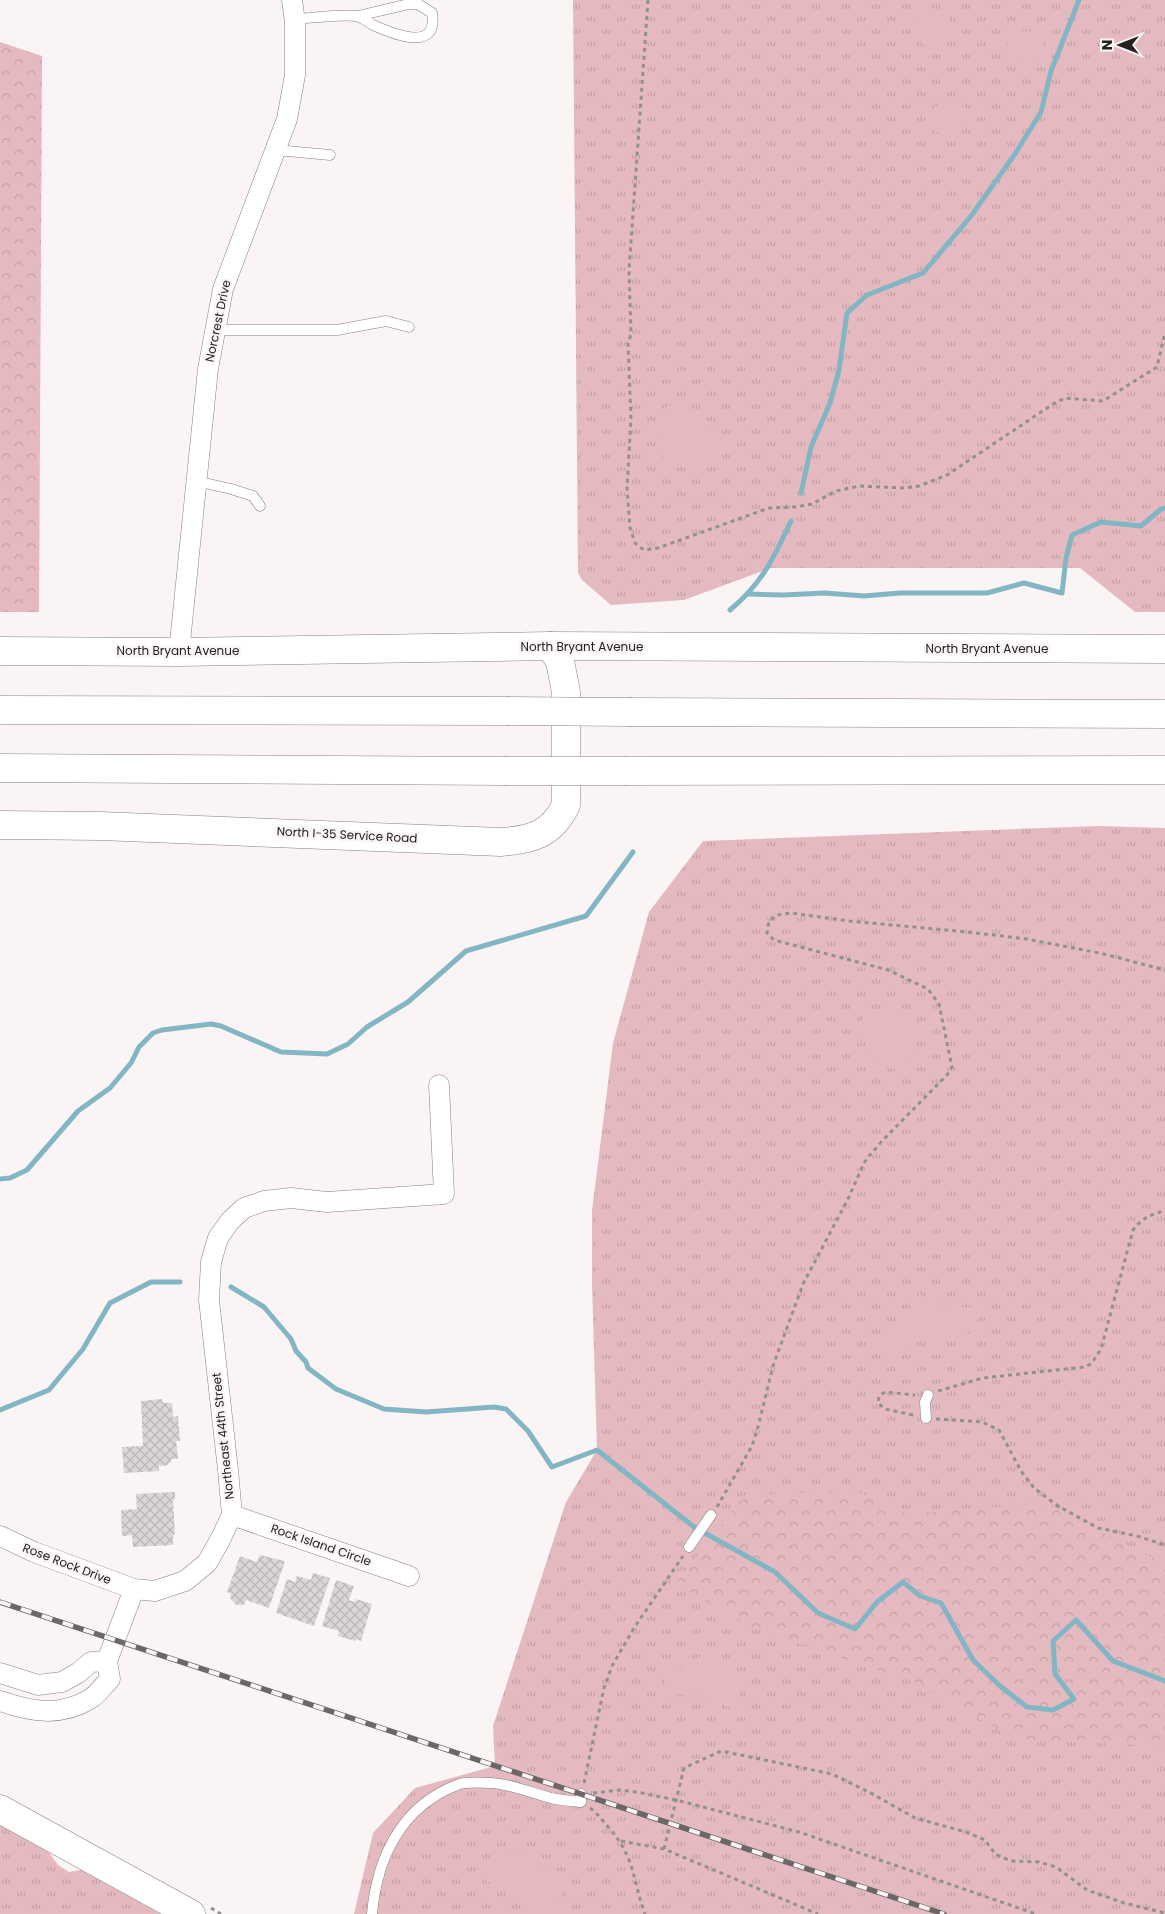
<svg xmlns="http://www.w3.org/2000/svg" width="1165" height="1914" font-family="Poppins,sans-serif">
  <defs>
    <pattern id="grass-tufts" width="24" height="20" patternUnits="userSpaceOnUse" patternTransform="scale(1.25)"><rect width="24" height="20" fill="#e4bac0"/><path d="M3 7l-1-3M5 7V3M7 7l1-3M15 17l-1-3M17 17v-4M19 17l1-3" fill="none" stroke="#c3a0a5"/></pattern>
    <pattern id="forest-crowns" width="20" height="18" patternUnits="userSpaceOnUse" patternTransform="scale(1.25)"><rect width="20" height="18" fill="#e4bac0"/><path d="M2 6a3 3 0 1 1 6 0M12 15a3 3 0 1 1 6 0" fill="none" stroke="#c3a0a5"/></pattern>
    <pattern id="building-cross-hatch" width="8" height="8" patternUnits="userSpaceOnUse" patternTransform="scale(1.25)"><rect width="8" height="8" fill="#dbd5d6"/><path d="M0 0l8 8M0 8l8-8" fill="none" stroke="#bcb7b7"/></pattern>
  </defs>
  <rect width="100%" height="100%" fill="#faf4f5"/>
  <g fill="url(#grass-tufts)">
    <path d="M573 0H1165V612H1135L1080 568H771L684 600 611 605 582 580 578 573Z"/>
    <path d="M1098 826 1165 828V1914H354L373 1833 415 1788 495 1766 493 1726 566 1502 597 1450 592 1283V1211L613 1043 649 912 703 841Z"/>
    <path d="M0 1825 48 1851 58 1865 69 1872 81 1870 161 1914H0Z"/>
  </g>
  <g fill="url(#forest-crowns)">
    <path d="M0 42 42 56 39 612H0Z"/>
    <path d="M859 1492 908 1514 1046 1503 1165 1565V1746L1014 1739 920 1684 755 1629 675 1584 746 1494Z"/>
  </g>
  <g fill="#e4bac0">
    <path d="M924 8C934 8 942 8 949 15 953 38 945 43 924 45L915 35C915 23 915 16 924 8Z"/>
    <path d="M1025 31 1040 33C1051 57 1038 65 1015 60L1007 51 1008 42 1011 34Z"/>
    <path d="M947 102 957 103 966 108C968 142 930 140 930 121 930 116 933 110 935 106Z"/>
    <path d="M677 404C692 408 690 417 701 424 707 428 717 428 721 435 737 460 681 468 667 465 661 457 662 451 662 442 662 437 658 432 657 427 653 412 665 406 677 404Z"/>
    <path d="M897 1007 907 1010C920 1037 923 1044 902 1068 873 1074 867 1048 859 1026L863 1017 880 1009Z"/>
    <path d="M920 1295C931 1299 940 1307 952 1308 959 1309 969 1305 975 1309 978 1312 978 1316 978 1320 976 1332 960 1338 948 1339 941 1340 933 1336 926 1337 914 1337 907 1351 896 1353 892 1354 889 1352 886 1349 871 1334 896 1324 904 1315 909 1310 912 1302 917 1296Z"/>
    <path d="M707 1655 716 1656 723 1663 740 1688V1695L732 1708C720 1706 718 1699 708 1696 695 1691 679 1699 666 1691L663 1678 665 1673 691 1664 699 1657Z"/>
    <path d="M509 1850C526 1855 525 1860 539 1868 543 1870 549 1871 553 1874 569 1886 561 1902 550 1914 528 1914 516 1898 498 1887 492 1883 487 1882 481 1877 482 1862 495 1855 509 1850Z"/>
  </g>
  <g fill="none" stroke-linecap="round" stroke-linejoin="round">
    <g stroke="#82b6c4" stroke-width="5">
      <path d="M801 493 811 447 830 403 839 370 847 313 867 295 923 273 971 216 1015 154 1041 112 1051 71 1079 0"/>
      <path d="M749 594 783 595 825 593 864 596 900 593H987L1024 583 1062 593 1066 558 1072 535 1101 522 1141 526 1161 509 1165 508"/>
      <path d="M730 610C763 582 773 559 791 521"/>
      <path d="M0 1179 10 1178 27 1170 78 1111 110 1088 131 1063 139 1047 153 1033 162 1030 211 1024 221 1026 281 1052 327 1054 348 1044 367 1027 408 1002 466 951 586 916 633 852"/>
      <path d="M231 1287 264 1307 291 1339 296 1351 306 1362 308 1368 336 1389 384 1409 426 1412 494 1407 506 1409 528 1431 552 1467 597 1450 694 1527 775 1572 818 1613 855 1629 877 1602 903 1582 920 1596 941 1603 973 1660 1000 1686 1027 1707 1053 1710 1074 1699 1055 1674 1053 1641 1076 1620 1113 1661 1165 1681"/>
      <path d="M0 1410 49 1390 83 1349 110 1303 151 1282H180"/>
    </g>
  </g>
  <g fill="url(#building-cross-hatch)">
    <path d="M162 1399 163 1403H172L173 1417 178 1416 180 1441H176L178 1459H171V1462L169 1463 168 1465 159 1466V1471L124 1473 122 1447 143 1446 141 1401Z"/>
    <path d="M175 1492V1500H173L175 1534 173 1535V1545L133 1547 132 1535 122 1536 121 1510 137 1509 136 1494Z"/>
    <path d="M260 1555 285 1561 269 1608 246 1600 244 1605H236L230 1598 231 1594 227 1592 240 1556 257 1562Z"/>
    <path d="M313 1573 330 1578 314 1626 276 1613 287 1579 295 1582 297 1576 311 1580Z"/>
    <path d="M336 1580 354 1586 349 1600 355 1602 356 1599 372 1604 361 1641 357 1639 355 1641 338 1636 339 1631 322 1626Z"/>
  </g>
  <g fill="none" stroke-linecap="round" stroke-linejoin="round">
    <g stroke="#868081" stroke-width="11">
      <g id="lane">
        <path d="M295 19C312 18 341 14 356 16 362 17 368 22 373 25 393 34 439 53 432 13L418 4H409L358 16"/>
        <path d="M276 150 330 155"/>
        <path d="M215 330H337L386 321 409 327"/>
        <path d="M196 481 231 489 253 496 260 506"/>
        <path d="M926 1418 925 1402 928 1395"/>
        <path d="M689 1547 711 1515"/>
        <path d="M372 1914C377 1857 402 1806 457 1785 466 1781 482 1783 491 1783 512 1784 531 1793 551 1798 560 1800 571 1801 581 1802V1794"/>
      </g>
    </g>
    <g stroke="#868081" stroke-width="21">
      <g id="street">
        <path d="M179 652 208 369 223 289 287 119 295 75V22L292 0"/>
        <path d="M232 1515 409 1576"/>
        <path d="M0 1536 34 1552 134 1589 155 1591 185 1581 207 1563 220 1540 232 1515 228 1470 209 1300 211 1262 218 1238 230 1221 244 1208 264 1201 291 1198 327 1202 444 1194 439 1085"/>
        <path d="M0 1673 38 1685 62 1682 78 1673 91 1662 107 1661"/>
        <path d="M0 1701C31 1712 60 1717 90 1699 97 1695 104 1685 110 1679L107 1661 134 1589"/>
      </g>
    </g>
    <g stroke="#868081" stroke-width="29">
      <g id="secondary">
        <path d="M0 651 179 652 550 646 1165 649"/>
        <path d="M0 825 100 826 501 842C532 840 552 834 566 805V692L560 661 550 646"/>
        <path d="M0 1809 191 1914"/>
      </g>
    </g>
    <g stroke="#868081" stroke-width="29">
      <g id="highway">
        <path d="M0 710 507 711"/>
        <path d="M631 712 1165 714"/>
        <path d="M0 768 504 771"/>
        <path d="M628 771 1165 770"/>
      </g>
    </g>
    <g stroke="#948f90" stroke-width="3" stroke-dasharray="4 4" stroke-linecap="butt">
      <path d="M648 0 629 270 631 334 628 343 631 418 627 489 630 528 635 543 644 550 658 548 769 508 795 507 812 504 836 491 859 486 905 488 919 486 947 475 1053 404 1065 398 1103 401 1157 367 1165 332"/>
      <path d="M938 1391 983 1378 1084 1367 1091 1364 1101 1349 1133 1230C1142 1218 1151 1214 1165 1211"/>
      <path d="M913 1415 885 1409 878 1403 879 1396 885 1392 915 1395"/>
      <path d="M936 1419 982 1422 999 1430 1021 1471 1034 1488 1058 1506 1098 1528 1137 1536 1165 1545"/>
      <path d="M717 1507 752 1446 758 1427 773 1366 803 1284 848 1199 864 1163 869 1156 883 1140 947 1075 952 1067 939 1004 928 989 888 970 774 940 767 933 769 921 777 915 791 913 849 921 968 932 1027 939 1104 954 1165 970"/>
      <path d="M584 1783 604 1688 612 1666 634 1628 683 1556"/>
      <path d="M593 1793 620 1790 637 1792 676 1800 799 1832 1036 1914"/>
      <path d="M590 1808C597 1813 603 1821 609 1828 636 1859 632 1879 645 1914"/>
      <path d="M621 1841 664 1849 818 1914"/>
      <path d="M664 1849 684 1768 721 1751 832 1774 869 1792 915 1818 966 1832 985 1840 995 1854 1011 1861 1039 1862 1056 1867 1087 1890 1124 1903 1165 1913"/>
      <path d="M211 1908 221 1914"/>
    </g>
    <use href="#lane" stroke="#fff" stroke-width="10"/>
    <use href="#street" stroke="#fff" stroke-width="20"/>
    <use href="#secondary" stroke="#fff" stroke-width="28"/>
    <use href="#highway" stroke="#fff" stroke-width="28"/>
    <g stroke="#6b6768" stroke-width="5.5">
      <path id="rail" d="M0 1602 944 1914"/>
    </g>
    <use href="#rail" stroke="#faf4f5" stroke-width="4" stroke-dasharray="11" stroke-linecap="butt"/>
    <g stroke="#868081" stroke-width="29" stroke-linecap="butt">
      <g id="highway-bridge">
        <path d="M507 711 631 712"/>
        <path d="M504 771H628"/>
      </g>
    </g>
    <use href="#highway-bridge" stroke="#fff" stroke-width="28"/>
  </g>
  <g text-anchor="middle" stroke-width="5" stroke-linejoin="round" paint-order="stroke">
    <g font-size="12" fill="#242122" stroke="#faf4f5">
      <text transform="translate(218 321) rotate(-78)" y="4">Norcrest Drive</text>
      <text x="582" y="651">North Bryant Avenue</text>
      <text x="987" y="653">North Bryant Avenue</text>
      <text x="178" y="655">North Bryant Avenue</text>
      <text transform="translate(347 835) rotate(3)" y="4">North I-35 Service Road</text>
      <text transform="translate(223 1436) rotate(-96)" y="4">Northeast 44th Street</text>
      <text transform="translate(321 1545) rotate(19)" y="4">Rock Island Circle</text>
      <text transform="translate(67 1564) rotate(21)" y="4">Rose Rock Drive</text>
    </g>
  </g>
  <g transform="translate(1120 45) rotate(270)" stroke="#faf4f5" stroke-width="4" paint-order="stroke">
  <path d="M0-4L9 19L0 12L-9 19Z" fill="#242122"/>
  <text y="-8" font-size="14" font-weight="bold" text-anchor="middle" fill="#242122">N</text>
  </g>
</svg>
